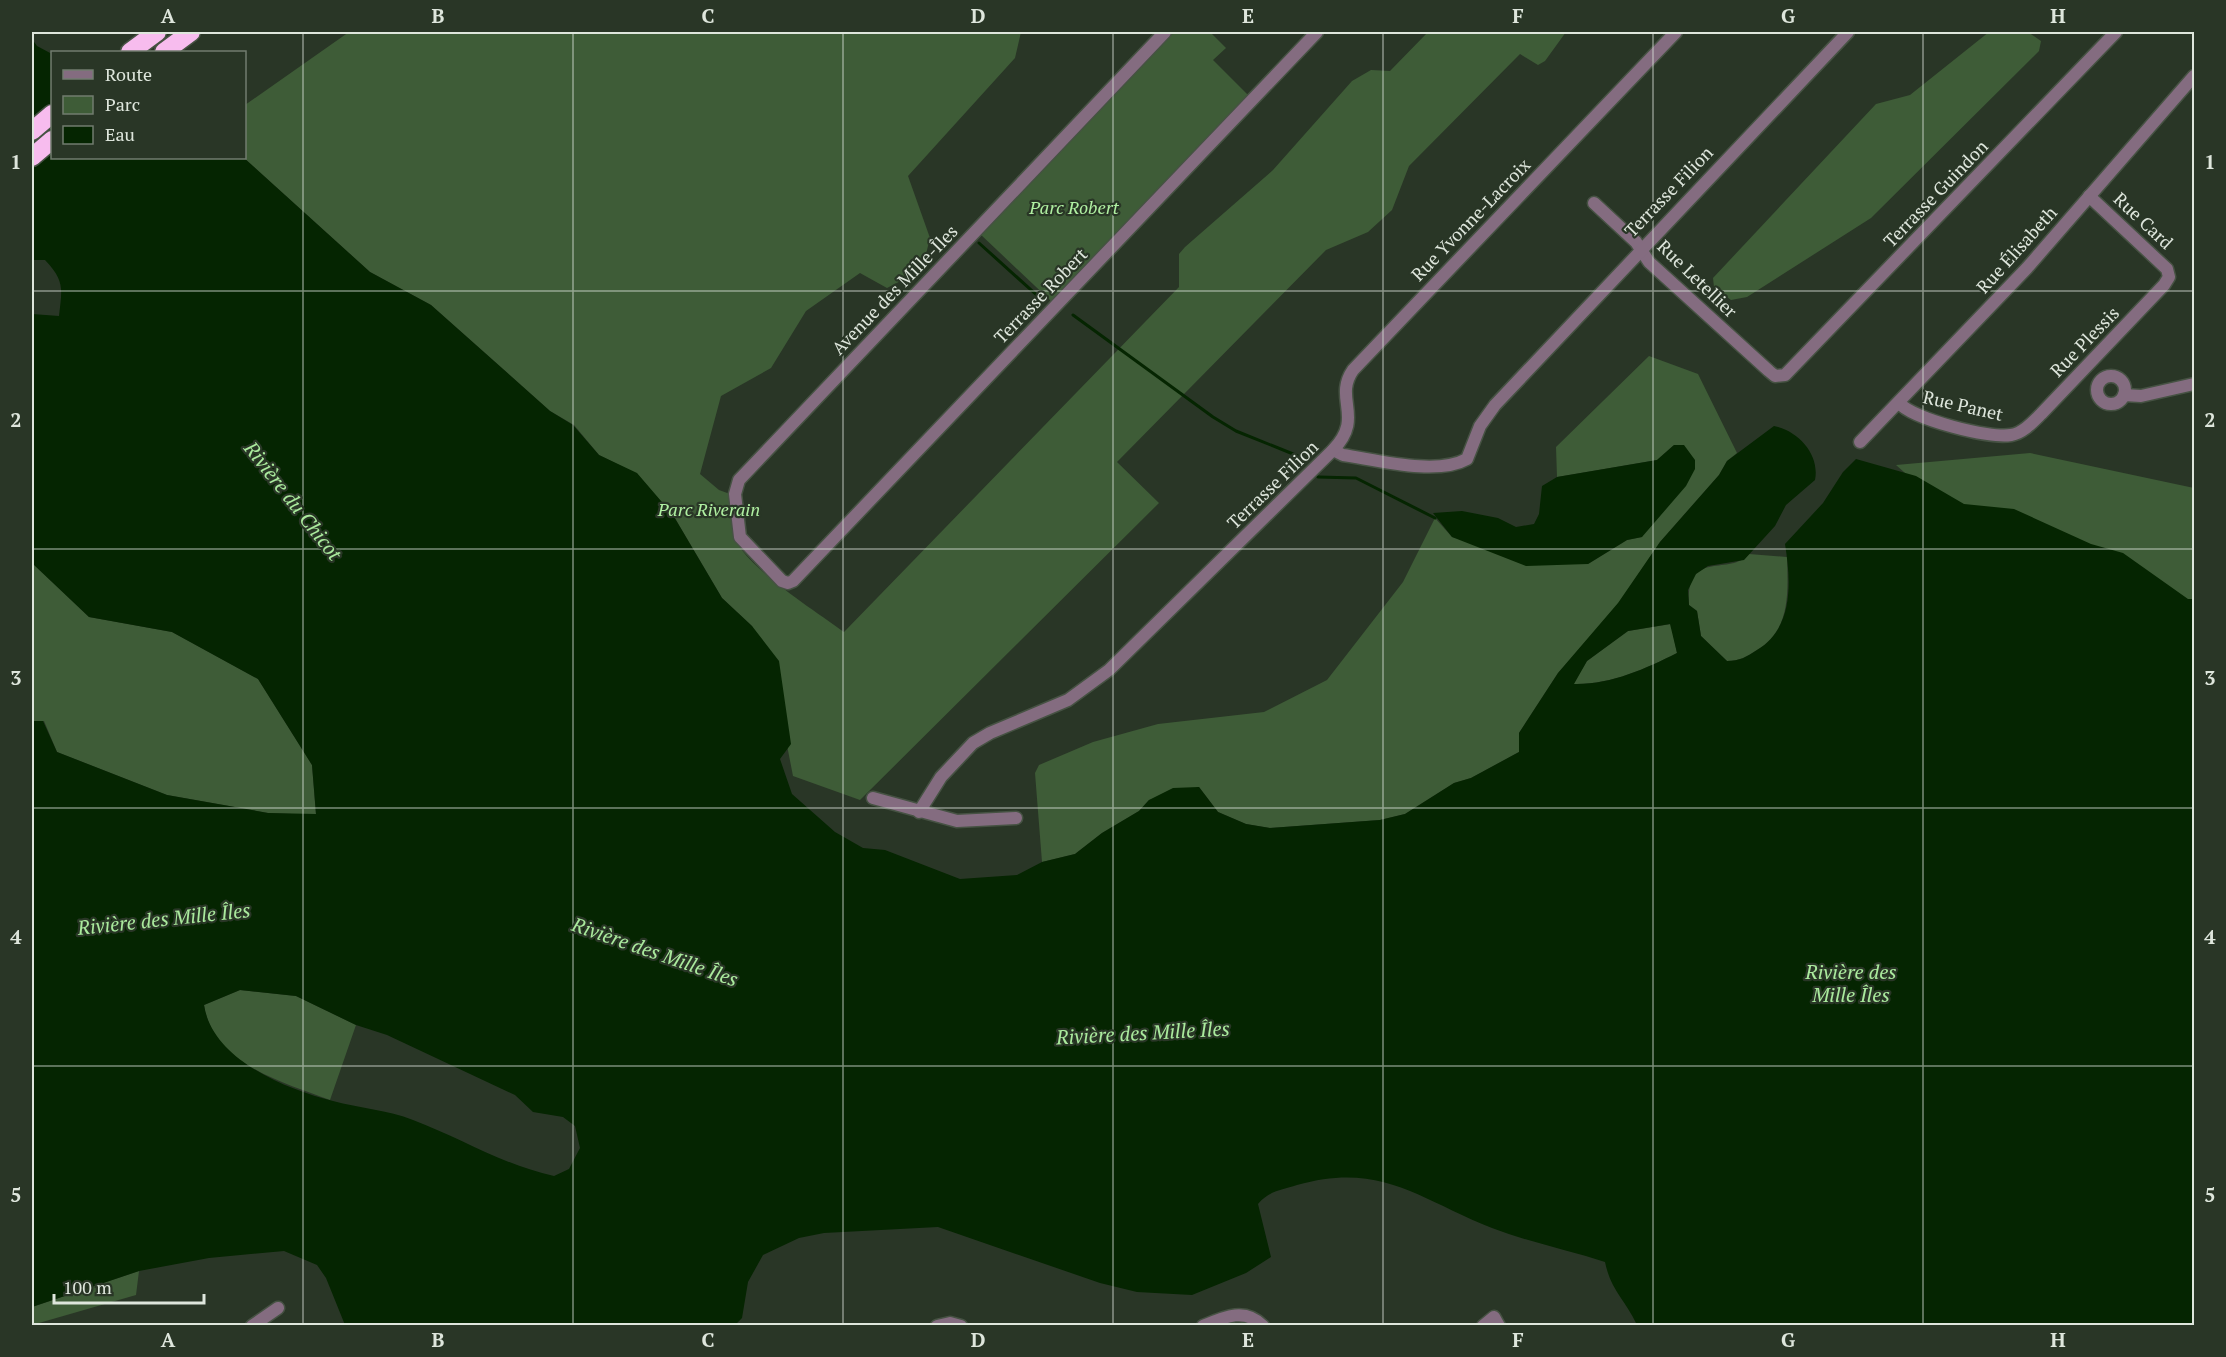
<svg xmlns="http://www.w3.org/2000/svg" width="2226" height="1357" font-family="'PT Serif',serif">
  <rect width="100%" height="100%" fill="#293626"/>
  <g fill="#3e5c37">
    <path d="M349 32H1021L1015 58 908 176 930 238 922 270 887 288 860 273 806 311 771 368 721 396 700 474 719 490 730 494C732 508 732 526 736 539 744 566 820 614 844 632L1179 287V254L1185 247 1273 170 1352 81 1371 70 1390 71 1428 32H1566L1545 61 1538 65 1520 54 1409 166 1392 210 1368 232 1326 250 1117 462 1159 503 860 800 793 776 778 699 752 626 722 598 673 515 637 474 599 455 574 425 550 411 431 305 370 272 244 158 245 105Z"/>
    <path d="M1171 32H1210L1226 48 1213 60 1249 96 1053 303 979 233Z"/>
    <path d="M1989 32H2028L2041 41 2039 51 1871 218 1747 297 1731 300 1714 287 1713 278 1876 104 1910 95Z"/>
    <path d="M1649 356 1698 374 1737 453 1727 461 1719 475 1660 542 1619 603 1558 673 1519 733V752L1471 778 1454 783 1405 814 1380 820 1270 828 1246 824 1218 812 1199 787 1149 800 1139 811 1102 833 1075 854 1042 862 1035 773 1039 765 1093 742 1158 724 1264 712 1327 680 1403 582 1435 518 1452 537 1588 564 1627 540 1642 537 1674 445 1657 460 1557 477 1556 447Z"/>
    <path d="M2030 453 2194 488V627L1949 512 1896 465Z"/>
    <path d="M1749 554 1787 557C1788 592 1791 630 1757 650 1746 657 1740 661 1727 661L1701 636 1697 611 1689 605C1686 548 1729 577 1749 554Z"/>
    <path d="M32 563 89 617 172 632 258 679 312 765 316 815 268 813 167 795 57 752 44 721H32Z"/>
    <path d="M1671 624 1677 653C1645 669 1610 685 1573 684L1587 661 1628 631Z"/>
    <path d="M240 990 296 996 356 1025 330 1100C282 1082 213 1064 204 1005Z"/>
    <path d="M139 1271 136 1295 32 1325V1307Z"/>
  </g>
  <g fill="#052501" fill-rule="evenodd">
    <path d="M32 39 37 46 52 54V158H244L370 272 431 305 550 411 573 425 599 455 637 473 673 515 722 598 752 626 779 661 791 744 780 759 792 794 835 832 863 848 885 850 960 879 1017 875 1042 862 1075 854 1102 833 1139 811 1149 800 1173 788 1199 787 1218 812 1246 824 1270 828 1380 820 1405 814 1454 783 1471 778 1519 752V733L1558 673 1618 603 1660 542 1719 475 1727 461 1774 426C1799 431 1820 455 1815 480L1786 505 1775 526 1744 560 1708 566 1696 574 1688 590 1689 605 1697 611 1701 636 1727 661C1740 661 1746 657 1757 650 1794 628 1791 581 1785 544L1823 503 1843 472 1856 459 1916 476 1964 504 2014 509 2091 544 2123 553 2188 599H2194V1325H1637C1625 1299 1611 1291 1605 1262 1568 1250 1528 1242 1492 1228 1419 1199 1381 1161 1297 1185 1281 1190 1269 1191 1258 1204L1271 1257 1246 1273 1192 1295 1137 1292 1100 1283 938 1227 824 1233 799 1238 763 1255 748 1282 742 1318 735 1325H345L326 1278 317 1265 284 1251 209 1258 139 1271 32 1307V721H43L57 752 167 795 268 813 316 814 312 765 258 679 172 632 89 617 32 563V314L59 316C62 289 65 281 45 260H32ZM1670 624 1677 653C1645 669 1610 685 1574 684L1587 661 1628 631ZM240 990 296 996 356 1025 387 1035 515 1095 533 1112 563 1117 575 1126 580 1148 569 1169 554 1176C503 1165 461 1138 413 1120 388 1110 359 1108 333 1101 285 1089 212 1059 204 1005Z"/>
    <path d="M1674 445H1684L1695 460V469L1686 486 1642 537 1627 540 1588 564 1526 566 1452 537 1433 513 1462 511 1498 518 1516 527 1534 524 1539 514 1542 486 1557 477 1657 460Z"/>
  </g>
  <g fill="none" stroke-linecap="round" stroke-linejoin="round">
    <g stroke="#052501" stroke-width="3">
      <path d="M979 243 1040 298"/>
      <path d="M1073 315 1213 417 1236 431 1303 458"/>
      <path d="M1318 477 1356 478 1435 518"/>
    </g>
    <g stroke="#465243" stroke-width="15">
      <g id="street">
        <path d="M1165 32 739 480 735 494 740 537 782 581 788 583 793 581 1317 32"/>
        <path d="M1594 203 1636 242 1649 262 1769 371 1775 376 1785 375 2116 32"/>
        <circle cx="2111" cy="390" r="14"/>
        <path d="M2124 395 2141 396 2194 384"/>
        <path d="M1899 403C1913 419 1989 439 2011 435 2023 433 2033 422 2041 414L2164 285 2169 277 2167 269 2089 196"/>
        <path d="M1860 442 2027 268 2194 76"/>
        <path d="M1333 450 1343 455C1377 460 1437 476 1467 459L1480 426 1495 405 1848 32"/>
        <path d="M873 798 957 821 1016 818"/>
        <path d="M919 812 941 777 973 743 990 733 1068 700 1109 670 1333 450C1365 417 1333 399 1353 370L1676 32"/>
        <path d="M252 1326 278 1308"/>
        <path d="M937 1326 950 1323 961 1326"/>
        <path d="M1203 1326C1224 1317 1245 1307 1263 1326"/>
        <path d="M1483 1326 1494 1317 1499 1326"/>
      </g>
    </g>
    <g stroke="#465243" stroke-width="21">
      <g id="highway">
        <path d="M130 52 157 32"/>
        <path d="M164 52 191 32"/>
        <path d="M32 131 52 114"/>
        <path d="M32 157 52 140"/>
      </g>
    </g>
    <use href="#street" stroke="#846c80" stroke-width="12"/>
    <use href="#highway" stroke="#f7bcee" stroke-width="18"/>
  </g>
  <path fill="none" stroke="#dee6dc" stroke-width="1.5" stroke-opacity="0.55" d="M303 32V1326M573 32V1326M843 32V1326M1113 32V1326M1383 32V1326M1653 32V1326M1923 32V1326M32 291H2194M32 549H2194M32 808H2194M32 1066H2194"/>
  <g text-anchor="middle" stroke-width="4.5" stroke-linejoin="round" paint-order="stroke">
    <g font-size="18" fill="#dee6dc" stroke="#293626">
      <text transform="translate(1669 192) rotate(-46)" y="6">Terrasse Filion</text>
      <text transform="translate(1936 194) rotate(-46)" y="6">Terrasse Guindon</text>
      <text transform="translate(1471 220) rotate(-46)" y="6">Rue Yvonne-Lacroix</text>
      <text transform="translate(2143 221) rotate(43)" y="6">Rue Card</text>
      <text transform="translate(2017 250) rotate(-48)" y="6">Rue Élisabeth</text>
      <text transform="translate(1697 279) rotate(44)" y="6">Rue Letellier</text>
      <text transform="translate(895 290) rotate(-46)" y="6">Avenue des Mille-Îles</text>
      <text transform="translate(1041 296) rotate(-46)" y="6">Terrasse Robert</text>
      <text transform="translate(2085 342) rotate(-46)" y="6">Rue Plessis</text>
      <text transform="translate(1963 406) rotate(13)" y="6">Rue Panet</text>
      <text transform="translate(1273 485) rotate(-44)" y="6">Terrasse Filion</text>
    </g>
    <g font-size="18" font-style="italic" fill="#b0f0a2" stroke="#293626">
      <text x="1074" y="214">Parc Robert</text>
      <text x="709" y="516">Parc Riverain</text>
    </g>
    <g font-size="20" font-style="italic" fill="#aaea9d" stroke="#293626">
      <text transform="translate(293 501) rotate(52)" y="7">Rivière du Chicot</text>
      <text transform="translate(164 919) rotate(-6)" y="7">Rivière des Mille Îles</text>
      <text transform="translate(655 952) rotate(19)" y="7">Rivière des Mille Îles</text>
      <text x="1851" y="979">Rivière des<tspan x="1851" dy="23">Mille Îles</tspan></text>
      <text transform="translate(1143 1033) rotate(-3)" y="7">Rivière des Mille Îles</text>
    </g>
  </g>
  <rect width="2226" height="1357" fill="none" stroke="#293626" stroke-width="66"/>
  <rect x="51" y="51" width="195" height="108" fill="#293626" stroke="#717c6f" stroke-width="1.5"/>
  <rect x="63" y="70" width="30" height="9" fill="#846c80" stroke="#717c6f" stroke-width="1.5"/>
  <text x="105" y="81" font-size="18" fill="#dee6dc">Route</text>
  <rect x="63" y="96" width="30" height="18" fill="#3e5c37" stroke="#717c6f" stroke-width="1.5"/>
  <text x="105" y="111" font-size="18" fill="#dee6dc">Parc</text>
  <rect x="63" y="126" width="30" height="18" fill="#052501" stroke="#717c6f" stroke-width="1.5"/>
  <text x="105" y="141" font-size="18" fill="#dee6dc">Eau</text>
  <path d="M54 1294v9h150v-9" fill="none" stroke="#dee6dc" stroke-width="3"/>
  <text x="63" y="1294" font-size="18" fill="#dee6dc" stroke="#293626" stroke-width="4.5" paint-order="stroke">100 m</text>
  <rect x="33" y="33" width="2160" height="1291" fill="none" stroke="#dee6dc" stroke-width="2"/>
  <g font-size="20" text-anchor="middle" font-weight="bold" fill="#dee6dc">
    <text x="168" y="23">A</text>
    <text x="438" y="23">B</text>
    <text x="708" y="23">C</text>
    <text x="978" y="23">D</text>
    <text x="1248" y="23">E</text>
    <text x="1518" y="23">F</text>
    <text x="1788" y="23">G</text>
    <text x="2058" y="23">H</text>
    <text x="16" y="169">1</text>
    <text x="2210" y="169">1</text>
    <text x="16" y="427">2</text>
    <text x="2210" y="427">2</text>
    <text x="16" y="685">3</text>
    <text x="2210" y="685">3</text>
    <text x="16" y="944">4</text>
    <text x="2210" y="944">4</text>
    <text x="16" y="1202">5</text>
    <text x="2210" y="1202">5</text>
    <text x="168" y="1347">A</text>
    <text x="438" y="1347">B</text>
    <text x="708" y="1347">C</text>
    <text x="978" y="1347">D</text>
    <text x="1248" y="1347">E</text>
    <text x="1518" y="1347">F</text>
    <text x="1788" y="1347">G</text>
    <text x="2058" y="1347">H</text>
  </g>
</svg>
